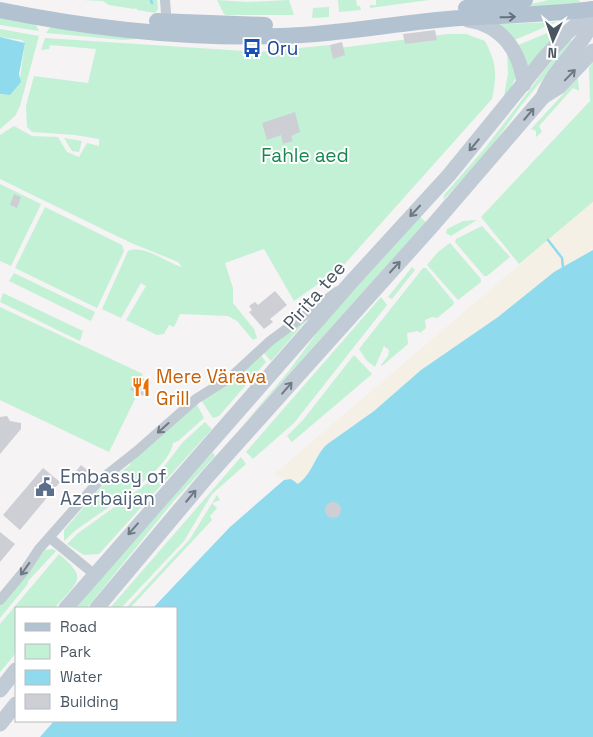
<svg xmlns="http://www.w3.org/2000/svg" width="593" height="737" font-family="'Space Grotesk',sans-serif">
  <rect width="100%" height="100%" fill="#f5f3f3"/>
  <g fill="#c3f1d5">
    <path d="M83 0H157L158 9 155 13 137 10 136 8 134 9 109 5 103 1Z"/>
    <path d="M217 0 247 2 289 0 294 15H226L224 14Z"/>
    <path d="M338 0H356L357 6H360L361 10 339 12Z"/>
    <path d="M376 0H429L370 8V5H376Z"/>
    <path d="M549 0H578L581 2 546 7 522 6Z"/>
    <path d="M329 7V17L312 18 313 8Z"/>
    <path d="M0 16 35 23 39 31 0 25Z"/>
    <path d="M557 22 512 41 499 24Z"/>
    <path d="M51 26 137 39 124 40 46 33Z"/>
    <path d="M559 28 560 29 528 66 516 46Z"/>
    <path d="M0 29 39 36 20 106 15 116 0 129V94L3 95 20 78 25 43 22 40 0 37Z"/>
    <path d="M448 34H466L485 41C497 64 497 74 492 99L342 267 294 301 264 249 225 263 233 288V303L254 329 257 338 253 340 237 321 228 316 180 314 174 327 169 325 164 334 157 335 126 320 146 286 141 283 121 318 102 309 128 251C145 244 166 263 182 267L178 262 129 242 0 179V135L14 126 32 136 58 137 67 152 79 157 87 143 99 146V139L75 135 32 132 27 127 26 106 34 76 88 83 96 49 50 45 49 49 41 50 45 38 258 52 330 45 331 49Z"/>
    <path d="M570 39 573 42 520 107 485 156 443 200 444 195 485 148 547 67Z"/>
    <path d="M507 51 517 75 510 89 504 96 508 73Z"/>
    <path d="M593 62V202L519 264 481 217 590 101 589 68Z"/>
    <path d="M578 78 579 91 573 88 539 126 542 132 536 137V131L531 129Z"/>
    <path d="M64 138 82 141 79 152 72 151Z"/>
    <path d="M0 184 41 204 11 266 0 261Z"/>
    <path d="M45 207 122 245 124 251 97 308 15 268Z"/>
    <path d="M420 217 426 222 242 426 288 372 325 322Z"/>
    <path d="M477 220 451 236 446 233 447 229 463 221Z"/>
    <path d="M482 226 510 257 487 276H484L455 242 456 239Z"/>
    <path d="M450 243 481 279V282L458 300 427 265 438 252Z"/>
    <path d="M412 267 415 270 392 299 388 297Z"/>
    <path d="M423 268H426L454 302 453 305 437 318 432 317 425 320 426 328 420 333 418 331 407 333 408 344 382 366 381 365 388 356 389 350 384 346 375 367 367 361 359 349Z"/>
    <path d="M14 273 95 312 91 321 9 281Z"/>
    <path d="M3 293 83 331 80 341 0 302Z"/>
    <path d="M381 297 387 305 294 423 253 459 246 452Z"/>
    <path d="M0 307 143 374 141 378 137 376 131 389 138 393 109 452 0 400Z"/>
    <path d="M312 314 271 361 263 352Z"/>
    <path d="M260 354 266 362 219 416 213 418 201 400Z"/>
    <path d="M354 355 372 374 292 442 287 436 303 420Z"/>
    <path d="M196 403 204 418 178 441 173 443C169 472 100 512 76 530L64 541V530L102 486 130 465 131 461Z"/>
    <path d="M205 422 212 429 99 554 84 555 67 544 77 534 157 476 182 443Z"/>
    <path d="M213 452 215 456 173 502 87 608H76L150 521Z"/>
    <path d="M241 457 246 464 212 494 184 541 121 608H110Z"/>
    <path d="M217 495 220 500 212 503 217 508 210 516 212 520 130 608H126L190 539Z"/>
    <path d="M53 549 56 551 29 580 27 585 0 618V603L45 550Z"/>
    <path d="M59 554C90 580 77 581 55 608H16V653L0 672V624Z"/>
  </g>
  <path fill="#f5f0e5" d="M593 202V250L554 273 498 317 421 370 374 411 339 435 317 457 307 477 298 484 291 479 284 480 274 474Z"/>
  <g fill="#90daee">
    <path d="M0 37 25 43 19 74 21 82 10 95 0 94Z"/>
    <path d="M593 250V737H40L54 721H176V608H153L230 527 284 480 291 479 298 484C312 474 314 458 326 445L374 411 421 370 498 317 554 272Z"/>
  </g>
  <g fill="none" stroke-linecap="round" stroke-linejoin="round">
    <g stroke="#90daee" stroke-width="2.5">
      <path d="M151 0 152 3"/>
      <path d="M548 240 562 258 563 267"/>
    </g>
  </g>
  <g fill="#cdcfd5">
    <path d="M435 30 437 40 405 44 403 34Z"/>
    <path d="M342 42 345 55 333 59 330 45Z"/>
    <path d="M295 112 300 132 291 136 293 141 283 144 281 135 267 140 262 123Z"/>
    <path d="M14 194 21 197 17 208 10 205Z"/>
    <path d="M275 291 287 305 270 319 273 322 264 329 249 312 252 310 249 306 255 302 258 305Z"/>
    <path d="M137 376 151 382 144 396 130 390Z"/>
    <path d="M7 416 10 421 21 423V429L0 454V417Z"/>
    <path d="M81 465 92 474 82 485 72 476Z"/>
    <path d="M43 468 60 482 20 530 3 515Z"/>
    <circle cx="333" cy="510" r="8"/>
    <path d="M0 532 15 544 0 562Z"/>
  </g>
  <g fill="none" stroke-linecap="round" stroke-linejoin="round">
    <g stroke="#c1cad2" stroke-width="10">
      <path d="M165 0 167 26"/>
      <path d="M50 538 94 574"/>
      <path d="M0 600 25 570 39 549 99 481 137 451 196 399 231 377 270 341 338 291"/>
    </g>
    <g stroke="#c1cbd6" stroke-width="15">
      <path d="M468 20C502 25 520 51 524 84"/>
      <path d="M543 97C554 67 583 48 593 19"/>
      <path d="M66 608 353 280 449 175 545 57 569 31 593 10"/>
      <path d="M97 608 207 477 433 225 543 97 559 87 593 51"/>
      <path d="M0 690 16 670"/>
      <path d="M0 724 16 704"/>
    </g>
    <g stroke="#b3c2d1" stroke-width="16">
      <path d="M466 8 525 0"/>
      <path d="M0 10C93 29 188 39 283 36 343 34 401 22 460 18 505 15 549 15 593 9"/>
      <path d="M157 21 265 25"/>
    </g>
  </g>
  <defs><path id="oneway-shaft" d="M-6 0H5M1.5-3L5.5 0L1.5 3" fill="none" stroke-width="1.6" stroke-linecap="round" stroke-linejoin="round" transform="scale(1.25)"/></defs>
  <use stroke="#64717d" href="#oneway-shaft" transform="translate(508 17) rotate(-2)"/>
  <g stroke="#6e7984">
    <use href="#oneway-shaft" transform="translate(570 75) rotate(-46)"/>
    <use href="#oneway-shaft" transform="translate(529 114) rotate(-50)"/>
    <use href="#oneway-shaft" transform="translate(474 145) rotate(130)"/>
    <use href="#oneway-shaft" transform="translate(415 211) rotate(133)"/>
    <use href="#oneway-shaft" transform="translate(395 267) rotate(-47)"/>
    <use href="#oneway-shaft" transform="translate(287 388) rotate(-49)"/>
    <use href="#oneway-shaft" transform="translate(191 496) rotate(-50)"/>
    <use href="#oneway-shaft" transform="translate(133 529) rotate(131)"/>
  </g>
  <g stroke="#6e7983">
    <use href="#oneway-shaft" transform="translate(163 428) rotate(138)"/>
    <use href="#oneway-shaft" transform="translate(25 569) rotate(126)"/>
  </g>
  <defs>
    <g id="bus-bare" transform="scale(1.5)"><path d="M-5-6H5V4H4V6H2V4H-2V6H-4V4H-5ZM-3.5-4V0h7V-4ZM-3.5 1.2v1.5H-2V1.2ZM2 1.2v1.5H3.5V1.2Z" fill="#1a4fb4" stroke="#fff" stroke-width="2.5" paint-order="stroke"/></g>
    <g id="restaurant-bare" transform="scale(1.5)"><path d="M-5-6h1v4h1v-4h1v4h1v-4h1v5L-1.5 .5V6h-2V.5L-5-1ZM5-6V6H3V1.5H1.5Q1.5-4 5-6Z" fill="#e8710a" stroke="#fff" stroke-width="2.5" paint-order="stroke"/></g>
    <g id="civic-bare" transform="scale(1.5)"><path d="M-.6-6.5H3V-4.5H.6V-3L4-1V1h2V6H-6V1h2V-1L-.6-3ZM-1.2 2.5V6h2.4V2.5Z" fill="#5c6f8a" stroke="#fff" stroke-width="2.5" paint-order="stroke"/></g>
  </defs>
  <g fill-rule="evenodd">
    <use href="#bus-bare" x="252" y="48"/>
    <use href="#restaurant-bare" x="141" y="387"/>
    <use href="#civic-bare" x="45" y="487"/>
  </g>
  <g text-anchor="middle" stroke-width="4" stroke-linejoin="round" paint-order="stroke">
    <g font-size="19" fill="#164399" stroke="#fff" text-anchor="start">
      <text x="267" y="55">Oru</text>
    </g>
    <g font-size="19" fill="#17864f" stroke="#fff">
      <text x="305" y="162">Fahle aed</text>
    </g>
    <g font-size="19" fill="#4a5661" stroke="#fff">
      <text transform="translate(314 295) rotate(-49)" y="7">Pirita tee</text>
    </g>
    <g font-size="19" fill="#c56008" stroke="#fff" text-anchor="start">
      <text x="156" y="383">Mere Värava<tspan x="156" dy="22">Grill</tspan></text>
    </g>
    <g font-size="19" fill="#4e5e75" stroke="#fff" text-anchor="start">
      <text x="60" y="483">Embassy of<tspan x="60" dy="22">Azerbaijan</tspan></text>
    </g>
  </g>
  <rect x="15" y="607" width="162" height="115" fill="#ffffff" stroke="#b7bbc0"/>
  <rect x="25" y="623" width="25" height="8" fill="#b3c2d1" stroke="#b7bbc0"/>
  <text x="60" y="632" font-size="15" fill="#4a5661">Road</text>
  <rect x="25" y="644" width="25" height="15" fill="#c3f1d5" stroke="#b7bbc0"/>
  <text x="60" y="657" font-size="15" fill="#4a5661">Park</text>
  <rect x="25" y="670" width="25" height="15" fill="#90daee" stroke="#b7bbc0"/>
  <text x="60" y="682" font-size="15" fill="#4a5661">Water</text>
  <rect x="25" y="694" width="25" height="15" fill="#cdcfd5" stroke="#b7bbc0"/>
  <text x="60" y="707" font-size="15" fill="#4a5661">Building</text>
  <g transform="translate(553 40) rotate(183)" stroke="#ffffff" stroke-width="4" paint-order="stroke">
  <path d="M0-4L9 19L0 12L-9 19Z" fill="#4a5661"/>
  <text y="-8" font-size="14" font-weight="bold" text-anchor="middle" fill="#4a5661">N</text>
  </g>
</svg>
